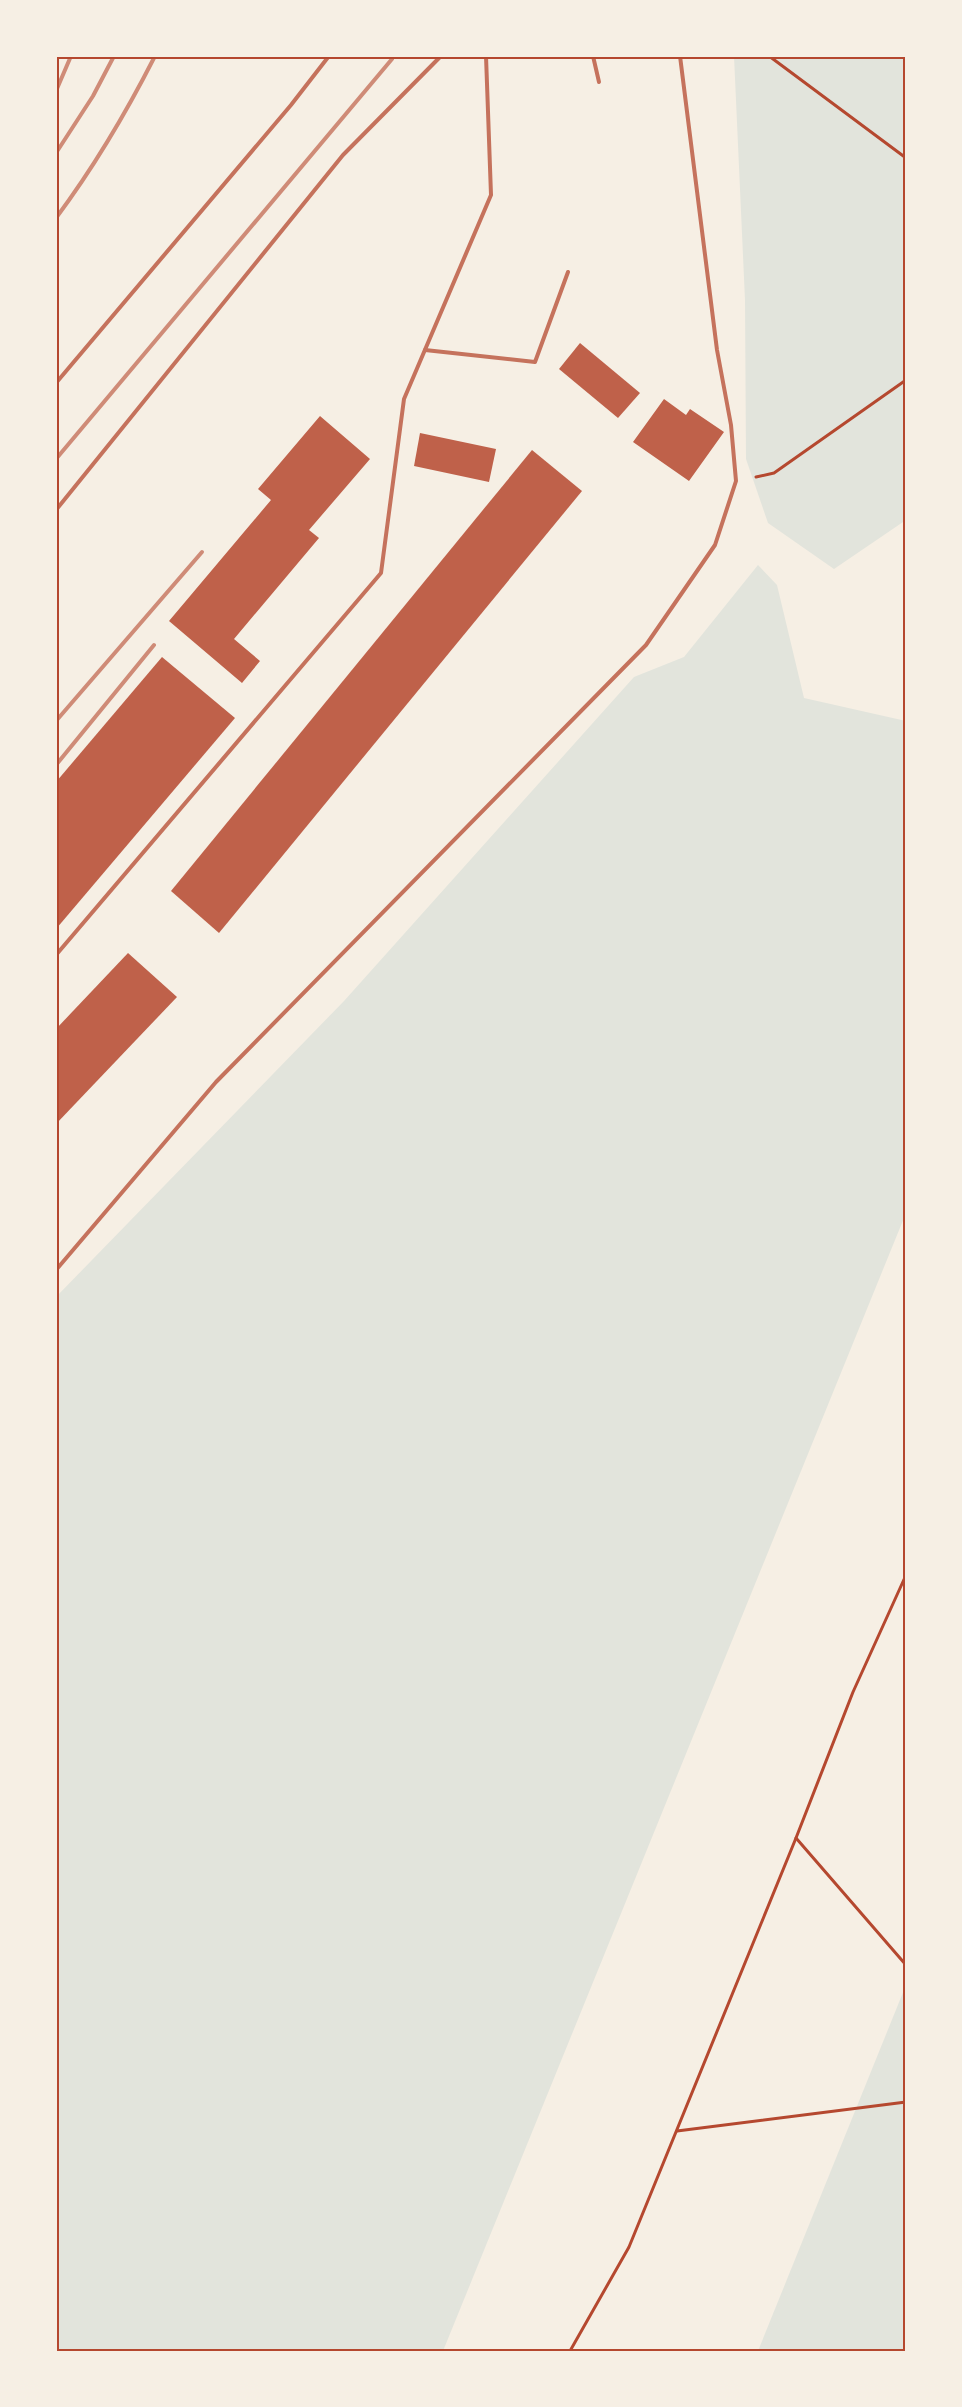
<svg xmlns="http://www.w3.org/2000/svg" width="962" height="2407" font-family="Rubik,sans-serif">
  <rect width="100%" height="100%" fill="#f6efe4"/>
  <g fill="#e2e4dc">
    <path d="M734 56H906V520L834 569 768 523 746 459 745 300Z"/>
    <path d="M758 565 777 585 804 698 906 721V1213L443 2351H56V1297L344 1001 634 677 684 657Z"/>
    <path d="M906 1985V2351H758Z"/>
  </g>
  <g fill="#bf614a">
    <path d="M580 343 640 393 618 418 559 369Z"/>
    <path d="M664 399 686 415 690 409 724 432 689 481 633 442Z"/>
    <path d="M320 416 370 459 309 530 319 538 234 639 260 661 242 683 169 621 271 500 258 489Z"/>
    <path d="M420 433 496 449 489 482 414 466Z"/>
    <path d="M532 450 582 491 219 933 171 891Z"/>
    <path d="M162 657 235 718 56 929V782Z"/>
    <path d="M128 953 177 997 56 1124V1029Z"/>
  </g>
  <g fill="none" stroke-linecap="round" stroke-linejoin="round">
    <g stroke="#b5482f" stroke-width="3">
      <path d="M769 56 906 158"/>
      <path d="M756 477 774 473 906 380"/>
      <path d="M906 1575 853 1692 796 1838 906 1965"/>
      <path d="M677 2131 906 2102"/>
      <path d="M570 2351 629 2247 796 1838"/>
    </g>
    <g stroke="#c5725c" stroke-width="4">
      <path d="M593 56 599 82"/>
      <path d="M425 350 535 362 568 272"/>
      <path d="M56 383 291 105 329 56"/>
      <path d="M56 510 343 155 441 56"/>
      <path d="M56 955 381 573 404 399 491 195 486 56"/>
      <path d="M56 1270 216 1082 646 645 715 545 736 481 731 425 717 350 680 56"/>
    </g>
    <g stroke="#cf8b77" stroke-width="4">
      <path d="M56 91 71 56"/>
      <path d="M56 153 93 96 114 56"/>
      <path d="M56 218C94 167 126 113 155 56"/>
      <path d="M56 459 392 59"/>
      <path d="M56 721 202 552"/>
      <path d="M56 765 154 645"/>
    </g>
  </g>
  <rect width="962" height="2407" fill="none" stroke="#f6efe4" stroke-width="115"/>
  <rect x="58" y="58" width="846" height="2292" fill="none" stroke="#b5482f" stroke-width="2"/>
</svg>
